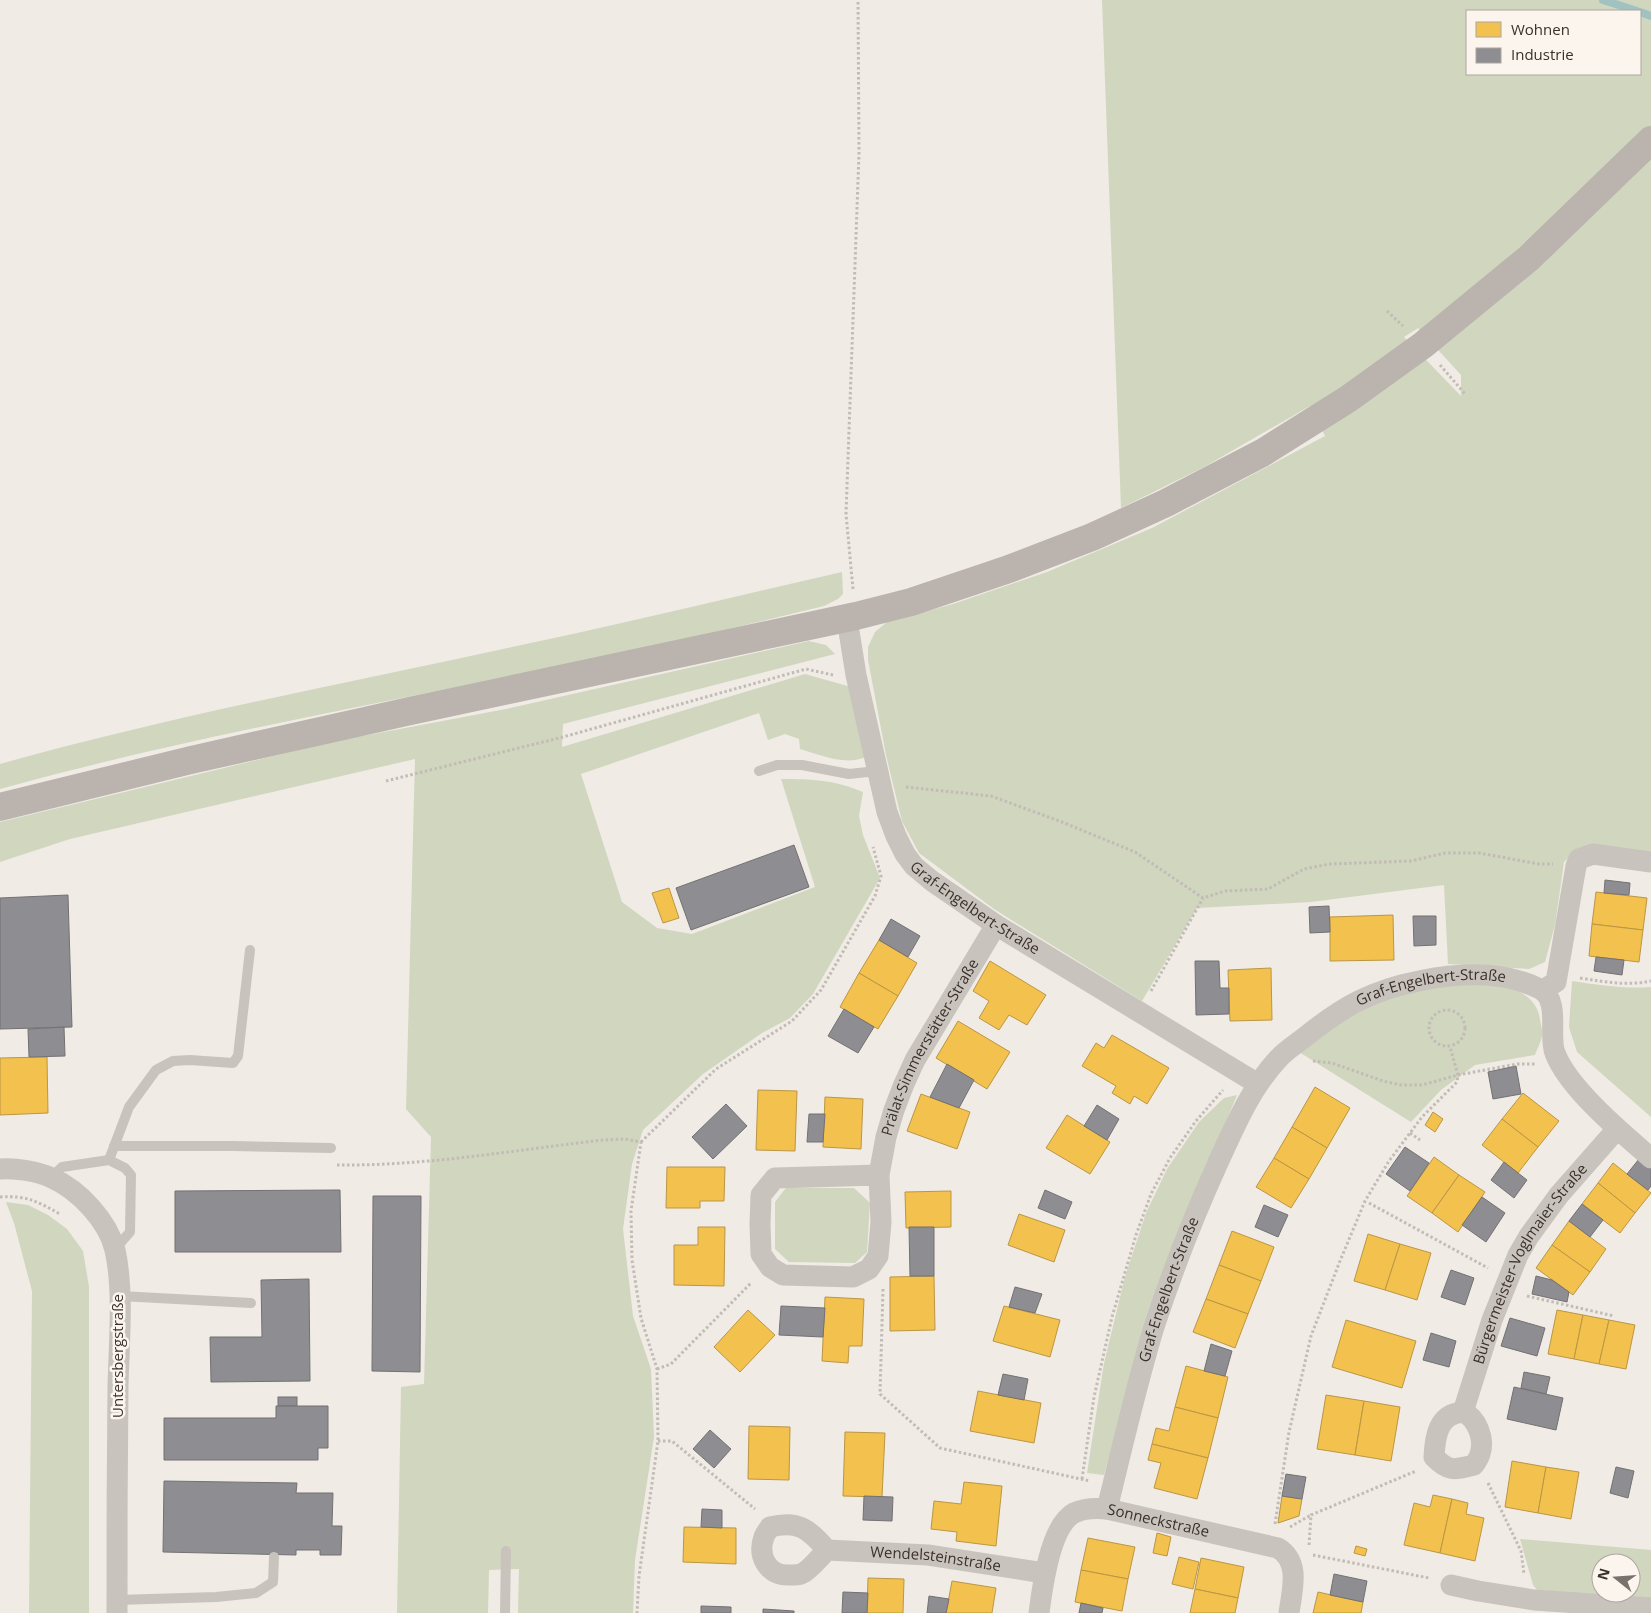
<svg xmlns="http://www.w3.org/2000/svg" width="1651" height="1613" font-family="'Open Sans',sans-serif">
  <rect width="100%" height="100%" fill="#f0ebe5"/>
  <g fill="#d1d6bf" fill-rule="evenodd">
    <path d="M1102 0H1651V854L1581 847 1564 862 1555 925 1545 962 1529 969 1448 964 1444 885 1311 902 1197 908 1142 1001 994 909 919 853 902 821 886 755 868 660V647L875 632 887 622 953 604 1047 572 1152 528 1325 436 1310 406 1204 467 1121 508ZM1467 11H1640V74H1467ZM1418 328 1461 375V396L1404 337Z"/>
    <path d="M842 572 843 594 838 599 824 606C762 621 700 636 638 650 425 696 210 731 0 789V764C169 717 341 684 512 647 622 624 732 597 842 572Z"/>
    <path d="M809 641 826 645 835 654 563 724 562 747 805 674 851 687 866 757C845 766 821 755 800 749L799 739 785 734 768 740 759 713 581 774 622 902 657 928 692 934 815 887 781 779C812 779 835 780 863 792L859 816 863 835 880 878 813 994 790 1018 762 1033 703 1074 643 1130 632 1164 623 1229 633 1316 651 1369 654 1437 635 1560 633 1613H518L519 1569 489 1570 488 1613H397L401 1387 424 1384 431 1137 406 1109 415 759 70 839 0 862V822L336 741 506 709Z"/>
    <path d="M1572 981C1599 985 1624 989 1651 987V1117L1577 1052 1569 1027Z"/>
    <path d="M1476 982C1502 986 1536 988 1540 1020 1541 1025 1543 1031 1542 1036 1541 1042 1537 1049 1535 1055L1475 1065 1441 1090 1411 1122 1299 1052 1332 1027 1384 999 1428 987Z"/>
    <path d="M1237 1095 1189 1210 1129 1384 1104 1475 1087 1473 1104 1363 1125 1277 1146 1213 1167 1169 1199 1122 1224 1098Z"/>
    <path d="M786 1188H854L870 1203 867 1252 855 1263 789 1262 775 1249V1202Z"/>
    <path d="M6 1202 28 1205 48 1215 67 1229 83 1251 89 1287V1613H29L32 1291 14 1223Z"/>
    <path d="M1520 1539 1651 1550V1600L1537 1590 1533 1585ZM1601 1563H1631V1593H1601Z"/>
  </g>
  <g fill="#f2c14e" stroke="#bb9644">
    <path d="M669 888 679 918 663 923 652 893Z"/>
    <path d="M1596 892 1647 898 1643 930 1592 924Z"/>
    <path d="M1393 915 1394 960 1330 961V917Z"/>
    <path d="M1592 924 1643 930 1639 962 1589 956Z"/>
    <path d="M879 940 917 963 898 996 859 973Z"/>
    <path d="M990 961 1046 995 1027 1025 1009 1015 999 1030 979 1018 989 1001 973 991Z"/>
    <path d="M1271 968 1272 1020 1230 1021 1228 970Z"/>
    <path d="M859 973 898 996 878 1029 840 1007Z"/>
    <path d="M958 1021 1010 1052 987 1089 936 1058Z"/>
    <path d="M1112 1035 1169 1068 1147 1104 1134 1096 1130 1104 1112 1093 1116 1086 1082 1066 1096 1043 1104 1048Z"/>
    <path d="M47 1057 48 1113 0 1115V1058Z"/>
    <path d="M1315 1087 1350 1108 1327 1148 1292 1127Z"/>
    <path d="M758 1090 797 1091 795 1151 756 1150Z"/>
    <path d="M1523 1093 1559 1121 1538 1147 1502 1119Z"/>
    <path d="M921 1094 970 1112 957 1149 907 1131Z"/>
    <path d="M825 1097 863 1099 861 1149 823 1147Z"/>
    <path d="M1433 1112 1443 1119 1435 1132 1425 1125Z"/>
    <path d="M1067 1115 1110 1142 1090 1174 1046 1148Z"/>
    <path d="M1502 1119 1538 1147 1518 1173 1482 1145Z"/>
    <path d="M1292 1127 1327 1148 1309 1179 1274 1158Z"/>
    <path d="M1434 1157 1459 1175 1432 1213 1407 1196Z"/>
    <path d="M1274 1158 1309 1179 1291 1208 1256 1187Z"/>
    <path d="M1613 1163 1651 1193 1635 1213 1598 1183Z"/>
    <path d="M667 1167H725L724 1201H700V1208H666Z"/>
    <path d="M1459 1175 1485 1192 1458 1232 1432 1213Z"/>
    <path d="M1598 1183 1635 1213 1620 1233 1582 1204Z"/>
    <path d="M951 1191V1227L906 1228 905 1192Z"/>
    <path d="M1019 1214 1065 1230 1054 1262 1008 1245Z"/>
    <path d="M1569 1221 1606 1249 1590 1272 1552 1245Z"/>
    <path d="M698 1227H725L724 1286 674 1285V1245H698Z"/>
    <path d="M1232 1231 1274 1247 1261 1281 1219 1265Z"/>
    <path d="M1368 1234 1400 1244 1385 1290 1354 1281Z"/>
    <path d="M1400 1244 1431 1253 1417 1300 1385 1290Z"/>
    <path d="M1552 1245 1590 1272 1573 1295 1536 1268Z"/>
    <path d="M1219 1265 1261 1281 1248 1314 1206 1299Z"/>
    <path d="M934 1276 935 1330 890 1331V1277Z"/>
    <path d="M825 1297 864 1299 862 1346H849L848 1363 822 1361Z"/>
    <path d="M1206 1299 1248 1314 1235 1348 1193 1332Z"/>
    <path d="M1004 1306 1060 1320 1050 1357 993 1341Z"/>
    <path d="M748 1310 775 1335 740 1372 714 1347Z"/>
    <path d="M1557 1310 1583 1315 1574 1359 1548 1354Z"/>
    <path d="M1583 1315 1609 1320 1599 1364 1574 1359Z"/>
    <path d="M1346 1320 1416 1341 1402 1388 1332 1367Z"/>
    <path d="M1609 1320 1635 1325 1626 1369 1599 1364Z"/>
    <path d="M1186 1366 1228 1377 1218 1418 1175 1407Z"/>
    <path d="M978 1391 1041 1403 1034 1443 970 1431Z"/>
    <path d="M1326 1395 1364 1401 1355 1455 1317 1449Z"/>
    <path d="M1364 1401 1400 1407 1391 1461 1355 1455Z"/>
    <path d="M1175 1407 1218 1418 1208 1458 1152 1444 1156 1428 1169 1431Z"/>
    <path d="M749 1426 790 1427 789 1480 748 1479Z"/>
    <path d="M845 1432 885 1433 882 1497 843 1496Z"/>
    <path d="M1152 1444 1208 1458 1197 1499 1154 1488 1161 1463 1148 1460Z"/>
    <path d="M1512 1461 1546 1467 1538 1513 1505 1507Z"/>
    <path d="M1546 1467 1579 1472 1571 1519 1538 1513Z"/>
    <path d="M964 1482 1002 1486 996 1546 956 1541 957 1532 931 1529 934 1501 961 1504Z"/>
    <path d="M1433 1495 1452 1499 1440 1553 1404 1545 1414 1503 1430 1507Z"/>
    <path d="M1282 1496 1302 1499 1299 1516 1278 1523Z"/>
    <path d="M1452 1499 1468 1503 1466 1514 1484 1518 1475 1561 1440 1553Z"/>
    <path d="M684 1527 736 1528V1564L683 1562Z"/>
    <path d="M1157 1533 1171 1537 1167 1556 1153 1553Z"/>
    <path d="M1088 1538 1135 1547 1128 1579 1081 1570Z"/>
    <path d="M1356 1546 1367 1549 1365 1556 1354 1553Z"/>
    <path d="M1179 1557 1199 1562 1193 1589 1172 1584Z"/>
    <path d="M1201 1558 1244 1567 1238 1598 1195 1589Z"/>
    <path d="M1081 1570 1128 1579 1122 1611 1075 1602Z"/>
    <path d="M868 1578 904 1579 903 1613H867Z"/>
    <path d="M952 1581 996 1588 992 1613H946Z"/>
    <path d="M1195 1589 1238 1598 1235 1613H1190Z"/>
    <path d="M1318 1592 1363 1602 1361 1613H1313Z"/>
  </g>
  <g fill="#8d8d92" stroke="#747173">
    <path d="M794 845 809 887 691 930 676 888Z"/>
    <path d="M1605 880 1630 883 1629 895 1604 893Z"/>
    <path d="M68 895 72 1027 0 1029V898Z"/>
    <path d="M1329 906 1330 932 1310 933 1309 907Z"/>
    <path d="M1413 916H1436V945L1414 946Z"/>
    <path d="M891 919 920 936 908 957 879 940Z"/>
    <path d="M1596 957 1624 960 1622 975 1594 971Z"/>
    <path d="M1195 961H1219L1220 988H1229V1014L1196 1015Z"/>
    <path d="M844 1009 874 1027 858 1053 828 1036Z"/>
    <path d="M64 1027 65 1056 29 1057 28 1029Z"/>
    <path d="M947 1064 974 1080 959 1108 930 1097Z"/>
    <path d="M1516 1066 1521 1094 1493 1099 1488 1072Z"/>
    <path d="M726 1104 747 1126 713 1159 692 1137Z"/>
    <path d="M1097 1105 1119 1119 1107 1140 1084 1126Z"/>
    <path d="M809 1114H825L823 1142H807Z"/>
    <path d="M1405 1147 1429 1163 1410 1191 1386 1174Z"/>
    <path d="M1639 1159 1651 1169V1186L1648 1190 1627 1174Z"/>
    <path d="M1504 1162 1527 1180 1514 1198 1491 1180Z"/>
    <path d="M340 1190 341 1252H175V1191Z"/>
    <path d="M1045 1190 1072 1202 1065 1219 1038 1208Z"/>
    <path d="M373 1196H421L420 1372 372 1371Z"/>
    <path d="M1482 1197 1505 1213 1486 1242 1462 1225Z"/>
    <path d="M1582 1204 1603 1220 1590 1237 1569 1221Z"/>
    <path d="M1264 1205 1288 1215 1278 1237 1255 1227Z"/>
    <path d="M909 1227H934V1276H910Z"/>
    <path d="M1451 1270 1474 1278 1465 1305 1441 1297Z"/>
    <path d="M1536 1276 1552 1280 1569 1292 1567 1302 1532 1294Z"/>
    <path d="M309 1279 310 1381 211 1382 210 1337H262L261 1280Z"/>
    <path d="M1015 1287 1042 1294 1035 1313 1009 1307Z"/>
    <path d="M781 1306 825 1308 823 1337 779 1335Z"/>
    <path d="M1510 1318 1545 1328 1537 1356 1501 1346Z"/>
    <path d="M1431 1333 1456 1341 1449 1367 1423 1360Z"/>
    <path d="M1211 1344 1232 1351 1225 1376 1204 1371Z"/>
    <path d="M1524 1372 1550 1377 1546 1394 1521 1388Z"/>
    <path d="M1003 1374 1028 1379 1024 1400 998 1395Z"/>
    <path d="M1514 1387 1563 1398 1556 1430 1507 1419Z"/>
    <rect x="278" y="1397" width="19" height="9"/>
    <path d="M276 1406H328V1448H318V1460H164V1418H276Z"/>
    <path d="M710 1430 731 1449 714 1468 693 1449Z"/>
    <path d="M1616 1467 1634 1471 1628 1498 1610 1493Z"/>
    <path d="M1286 1474 1306 1477 1302 1499 1282 1496Z"/>
    <path d="M164 1481 297 1483 296 1493H333L332 1526H342L341 1555H320V1550H296V1555L163 1552Z"/>
    <path d="M864 1496 893 1497 892 1521 863 1520Z"/>
    <path d="M702 1509 722 1510V1528L701 1527Z"/>
    <path d="M1334 1574 1367 1581 1363 1602 1330 1595Z"/>
    <path d="M843 1592 868 1593 867 1613H842Z"/>
    <path d="M929 1596 949 1599 946 1613H927Z"/>
    <path d="M1081 1603 1103 1608 1102 1613H1079Z"/>
    <path d="M701 1606 731 1607V1613H701Z"/>
    <path d="M763 1609 794 1611V1613H763Z"/>
  </g>
  <g fill="none" stroke-linecap="round" stroke-linejoin="round">
    <g stroke="#a1c2c1" stroke-width="8">
      <path d="M1603 0 1637 11"/>
      <path d="M1640 12 1651 16"/>
    </g>
    <g stroke="#c2bbb6" stroke-width="3" stroke-dasharray="2.5 2.5" stroke-linecap="butt">
      <path d="M1387 311 1403 326"/>
      <path d="M1440 365 1466 395"/>
      <path d="M853 589 846 514 859 153 858 0"/>
      <path d="M386 781 563 737 806 669 833 675"/>
      <path d="M906 787 991 796 1062 822 1135 852 1203 898 1225 891 1268 889 1304 869 1330 864 1411 861 1445 853H1479L1539 864H1553"/>
      <path d="M1580 978C1606 982 1625 986 1651 981"/>
      <path d="M1151 991 1203 898"/>
      <circle cx="1447" cy="1028" r="18"/>
      <path d="M1313 1061 1332 1063 1383 1081 1401 1085H1422L1458 1075 1517 1064H1536"/>
      <path d="M1410 1133 1420 1140"/>
      <path d="M641 1142 716 1069 792 1021 821 990 875 896 881 876 873 847"/>
      <path d="M337 1165C426 1166 515 1150 603 1140L625 1139 641 1142 631 1211 632 1260 641 1318 657 1369 658 1441 639 1576 637 1613"/>
      <path d="M0 1197C27 1195 38 1202 60 1214"/>
      <path d="M1369 1203 1488 1268"/>
      <path d="M883 1289 880 1394 940 1448 1090 1481"/>
      <path d="M1527 1296 1614 1316"/>
      <path d="M657 1369 671 1364 751 1283"/>
      <path d="M658 1441H672L755 1509"/>
      <path d="M1082 1479 1094 1397 1112 1317 1136 1235 1151 1194 1170 1158 1196 1121 1223 1090"/>
      <path d="M1488 1483 1521 1551 1524 1574"/>
      <path d="M1275 1524 1289 1432 1311 1336 1340 1261 1365 1201 1389 1161 1422 1117 1457 1082 1458 1075 1450 1047"/>
      <path d="M1290 1527 1311 1515"/>
      <path d="M1309 1545 1311 1515 1416 1471"/>
      <path d="M1313 1555 1429 1578"/>
    </g>
    <g stroke="#c9c3be" stroke-width="10">
      <path d="M759 771 777 765H802L849 774 877 771"/>
      <path d="M114 1146H233L331 1148"/>
      <path d="M109 1160 129 1107 156 1070 173 1061 190 1060 233 1063 238 1056 250 950"/>
      <path d="M51 1178 62 1167 109 1160 125 1168 131 1175 130 1232 115 1249"/>
      <path d="M120 1296 251 1303"/>
      <path d="M117 1600 216 1597 256 1593 273 1582 274 1557"/>
      <path d="M505 1613 506 1551"/>
    </g>
    <g stroke="#c9c3be" stroke-width="21">
      <path id="s1" d="M847 619 856 675 887 812 896 836 905 854 914 866 932 881 996 925 1258 1084"/>
      <path d="M1543 990 1556 982 1576 866 1579 859 1593 854 1651 862"/>
      <path d="M0 1169C16 1168 37 1171 52 1178 79 1190 108 1221 115 1250 124 1290 119 1344 118 1386 117 1462 117 1537 117 1613"/>
      <path id="s2" d="M879 1175 881 1222 878 1256 869 1269 853 1277 783 1275 770 1267 761 1254 760 1224 761 1195 775 1178 879 1175 886 1137 894 1110 904 1084 915 1060 996 925"/>
      <path id="s3" d="M1463 1412 1492 1320 1518 1255 1529 1236 1559 1195 1617 1129"/>
      <path d="M1463 1412C1477 1418 1485 1439 1480 1454 1479 1458 1476 1462 1474 1465 1454 1470 1449 1472 1434 1457 1435 1436 1438 1414 1463 1412Z"/>
      <path id="s4" d="M1107 1509C1122 1448 1136 1386 1154 1327 1172 1272 1193 1218 1217 1165 1234 1128 1250 1089 1278 1059 1286 1050 1296 1044 1305 1037 1342 1007 1372 990 1419 981 1458 973 1503 970 1540 989 1561 1000 1548 1036 1555 1053 1568 1088 1623 1134 1651 1158"/>
      <path id="s5" d="M827 1550C820 1557 809 1571 801 1574 798 1575 792 1575 789 1575 768 1576 757 1556 764 1537 765 1534 768 1530 770 1527 798 1520 809 1529 827 1550L928 1555 1044 1573"/>
      <path d="M1451 1585 1478 1591 1534 1600 1651 1608"/>
      <path id="s6" d="M1039 1613C1042 1589 1050 1526 1074 1513 1084 1508 1096 1508 1107 1509L1278 1548C1301 1562 1292 1590 1289 1613"/>
    </g>
    <path stroke="#bab3ae" stroke-width="28" d="M0 807 191 760 410 711 856 616 911 602 1006 570 1092 537 1166 503 1262 453 1348 399 1423 345 1529 258 1651 140"/>
  </g>
  <g text-anchor="middle" stroke-width="5" stroke-linejoin="round" paint-order="stroke">
    <g font-size="15" fill="#3b302b" stroke="#fbf5ee">
      <text dy="5" stroke="none"><textPath href="#s1" startOffset="332">Graf-Engelbert-Straße</textPath></text>
      <text dy="5" stroke="none"><textPath href="#s4" startOffset="659">Graf-Engelbert-Straße</textPath></text>
      <text dy="5" stroke="none"><textPath href="#s2" startOffset="540">Prälat-Simmerstätter-Straße</textPath></text>
      <text dy="5" stroke="none"><textPath href="#s3" startOffset="164">Bürgermeister-Voglmaier-Straße</textPath></text>
      <text dy="5" stroke="none"><textPath href="#s4" startOffset="228">Graf-Engelbert-Straße</textPath></text>
      <text transform="translate(118 1356) rotate(-90)" y="5">Untersbergstraße</text>
      <text dy="5" stroke="none"><textPath href="#s6" startOffset="195">Sonneckstraße</textPath></text>
      <text dy="5" stroke="none"><textPath href="#s5" startOffset="289">Wendelsteinstraße</textPath></text>
    </g>
  </g>
  <rect x="1466" y="10" width="175" height="65" fill="#fbf5ee" stroke="#aea6a0"/>
  <rect x="1476" y="22" width="25" height="15" fill="#f2c14e" stroke="#aea6a0"/>
  <text x="1511" y="35" font-size="15" fill="#3b302b">Wohnen</text>
  <rect x="1476" y="48" width="25" height="15" fill="#8d8d92" stroke="#aea6a0"/>
  <text x="1511" y="60" font-size="15" fill="#3b302b">Industrie</text>
  <g transform="translate(1616 1578) rotate(287)"><circle r="24" fill="#fbf5ee" stroke="#aea6a0"/>
  <path d="M0-4L9 19L0 12L-9 19Z" fill="#7a716c"/>
  <text y="-8" font-size="14" font-weight="bold" text-anchor="middle" fill="#3b302b">N</text>
  </g>
</svg>
